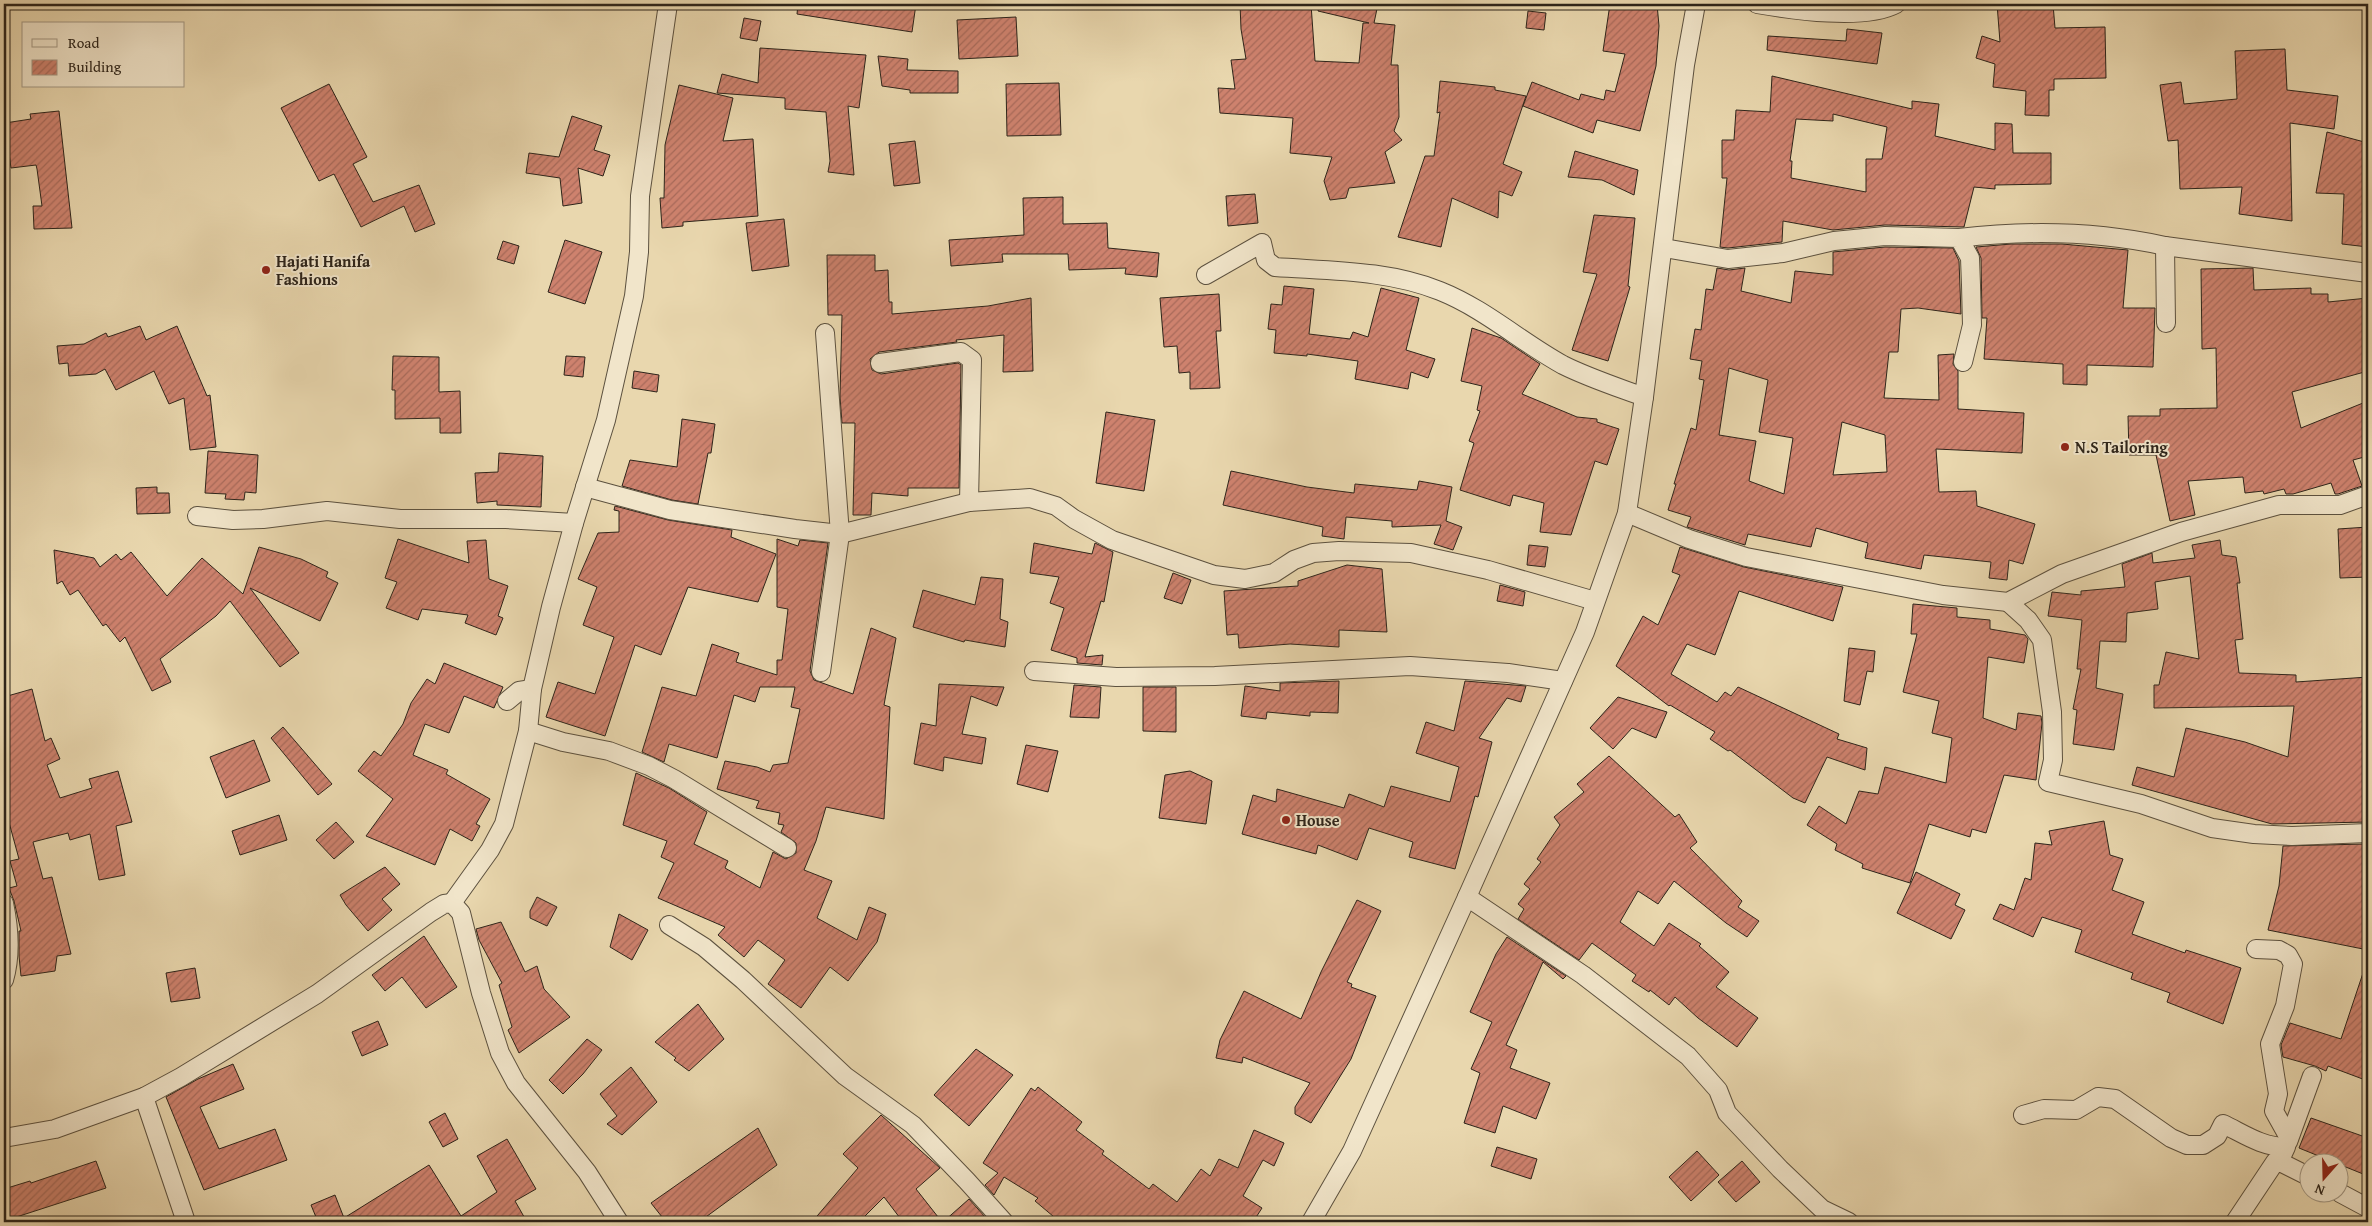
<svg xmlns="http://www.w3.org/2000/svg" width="2372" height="1226" font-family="'Gentium Book Plus',serif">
  <defs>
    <pattern id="building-hatch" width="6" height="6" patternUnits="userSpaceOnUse" patternTransform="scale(1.25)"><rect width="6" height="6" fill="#ce826e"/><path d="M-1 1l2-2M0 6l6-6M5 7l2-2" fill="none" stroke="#a86a5a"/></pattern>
  </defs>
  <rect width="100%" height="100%" fill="#e9d7ae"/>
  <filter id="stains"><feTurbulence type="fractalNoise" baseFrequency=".004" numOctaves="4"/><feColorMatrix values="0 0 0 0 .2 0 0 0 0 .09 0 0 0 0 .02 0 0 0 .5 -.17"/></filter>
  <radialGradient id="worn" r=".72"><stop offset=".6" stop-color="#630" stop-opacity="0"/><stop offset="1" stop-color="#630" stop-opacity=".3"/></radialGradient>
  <g fill="url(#building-hatch)" stroke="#2d241a" fill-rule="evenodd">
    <path d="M798 4H916L912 32 797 14Z"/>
    <path d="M1240 4H1311L1315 61 1359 63 1363 23H1369L1318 11 1319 4H1378L1374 23 1395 25 1391 65H1398L1399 117 1394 131 1402 140 1385 152 1395 183 1349 188 1346 198 1330 200 1324 181 1332 157 1290 153 1293 118 1220 113 1218 88 1235 89 1231 60 1246 59 1241 29Z"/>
    <path d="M1610 4H1657L1659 26 1656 66 1640 131 1597 120 1593 133 1523 106 1532 82 1579 100 1581 94 1604 100 1606 90 1615 92 1625 54 1603 51Z"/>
    <path d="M1997 4H2053L2055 28 2105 27 2106 78 2054 79V90H2049V116L2025 115 2026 91 1993 87 1995 64 1976 58 1982 36 2000 42Z"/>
    <path d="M1528 11 1546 13 1544 30 1526 28Z"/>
    <path d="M1016 17 1018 56 959 59 957 20Z"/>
    <path d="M744 18 761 21 757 41 740 38Z"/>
    <path d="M1847 29 1882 33 1877 64 1767 50 1768 36 1846 41Z"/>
    <path d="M760 48 866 55 859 108 848 106 854 175 828 172 830 161 826 112 785 109V98L717 93 722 74 758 83Z"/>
    <path d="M2285 49 2287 90 2338 96 2334 129 2290 123 2292 221 2239 214 2242 187 2180 189 2178 140 2168 141 2160 85 2181 82 2184 104 2237 99 2235 51Z"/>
    <path d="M878 56 908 59 907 70 958 71V93H910V90L882 86Z"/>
    <path d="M1772 76 1912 109V101L1939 104 1935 136 1995 150V123L2012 124 2013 153H2051V184L1995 185V189L1974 187 1964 227 1885 225 1833 230 1783 221 1782 242 1728 248 1720 247 1727 178H1722V140H1734L1736 110 1770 112ZM1833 114 1887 127 1882 159H1866V192L1791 178 1792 161H1790L1796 119 1833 121Z"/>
    <path d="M1440 81 1495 87V90L1526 96 1503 164 1522 172 1512 196 1499 191 1498 218 1452 198 1441 247 1398 237 1425 156H1434L1440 112 1437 113Z"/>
    <path d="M1059 83 1061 135 1007 136 1006 84Z"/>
    <path d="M329 84 367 157 353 164 373 202 419 185 435 224 415 232 404 206 361 227 334 174 319 181 281 108Z"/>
    <path d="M679 85 733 98 723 141 753 139 758 216 683 222V226L662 228 660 198H664L665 145Z"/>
    <path d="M59 111 72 228 34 229 33 206H42L37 169 36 165 11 168 5 123 31 119 30 114Z"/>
    <path d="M572 116 602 126 594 150 610 155 603 176 578 168 582 203 563 206 560 178 526 173 529 153 559 157Z"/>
    <path d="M2327 132 2368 143V247L2342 244 2344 194 2316 193Z"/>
    <path d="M915 141 920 183 894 186 889 144Z"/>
    <path d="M1575 151 1638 170 1634 195 1602 180 1568 177Z"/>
    <path d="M1255 194 1258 223 1228 226 1226 196Z"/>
    <path d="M1063 197V224L1107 223 1108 248 1159 253 1157 277 1125 274 1126 268 1069 270 1068 254H1002L1003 262 951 266 949 240 1024 235 1023 198Z"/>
    <path d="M1594 215 1635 218 1628 286 1630 287 1608 361 1572 350 1597 274 1583 272Z"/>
    <path d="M784 219 789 266 752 271 746 223Z"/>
    <path d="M565 240 602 252 585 304 548 292Z"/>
    <path d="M503 241 519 246 514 264 497 259Z"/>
    <path d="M2011 244H2062L2128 250 2123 308H2155L2153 367 2087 365V385L2063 384V364L1984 359 1987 318H1982L1981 258 1976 247Z"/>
    <path d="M1885 247 1953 248 1959 261 1961 314 1918 308 1901 309 1898 352H1889L1884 398 1939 400 1938 355 1954 354 1953 364 1958 371V409L2024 413 2022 453 1936 449 1939 492 1976 491 1977 506 2035 524 2023 564 2009 560 2007 580 1989 578 1991 562 1924 555 1921 569 1865 558 1868 543 1816 528 1811 547 1748 534 1745 545 1687 527 1691 517 1668 510 1676 484H1674L1691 428 1696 430 1704 380 1699 379 1702 361 1690 359 1695 329 1701 330 1706 289 1713 290 1717 268 1729 270 1745 268 1741 291 1791 303 1795 271 1833 275V252ZM1729 368 1768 380 1759 432 1793 438 1784 494 1749 481 1756 441 1719 435ZM1842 422 1885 435 1887 472 1833 475Z"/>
    <path d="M827 255H875V271L888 270 889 302H892V314L988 306 1031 298 1033 371 1003 372 1004 335 956 340 957 342 879 352 870 359 872 370 881 374 958 363 961 365 959 488H908V496L872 493 871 515H853L855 423H842L840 397 842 315H828Z"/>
    <path d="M2253 268 2254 290 2311 288V294H2328V302L2368 298V371L2292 392 2301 428 2368 401V456L2353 460 2362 486 2338 494H2335L2331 483 2293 494H2286L2284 489 2264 494 2263 491 2245 493 2243 477 2188 481 2195 515 2170 521 2156 455H2129L2128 416H2160V409L2217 408 2216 348 2202 349 2201 269Z"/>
    <path d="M1284 286 1314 289 1309 334 1350 339 1353 332 1368 337 1381 288 1419 298 1406 350 1435 359 1428 378 1411 372 1408 389 1355 379 1358 361 1307 354V356L1274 353 1276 330 1268 329 1271 304 1282 305Z"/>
    <path d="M1219 294 1221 331H1216L1220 388 1190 389V372L1179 373 1177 346 1164 347 1160 298Z"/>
    <path d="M140 326 146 340 177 326 207 396 210 395 216 447 190 450 184 398 169 404 154 371 116 390 105 369 96 374 69 376 68 363 59 364 57 346 84 344 106 333 108 337Z"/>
    <path d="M1472 328 1501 338 1540 364 1522 394 1577 417 1597 419V422L1619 429 1607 465 1595 461 1571 535 1540 532 1544 503 1513 495 1510 506 1460 490 1474 443 1469 441 1480 411 1477 410 1482 386 1461 381Z"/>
    <path d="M393 356 439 357V392L460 391 461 433H440V418L395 419V390H392Z"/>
    <path d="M566 356 585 357 583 377 564 375Z"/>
    <path d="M634 371 659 375 657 392 632 388Z"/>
    <path d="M1106 412 1155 420 1144 491 1096 483Z"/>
    <path d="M682 419 715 424 711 453H708L698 504 672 500 622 486 630 460 677 467Z"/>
    <path d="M208 451 258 455 256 493 245 492 244 500 225 499 226 494 205 493Z"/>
    <path d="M499 453 543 456 541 507 497 505V501L477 503 475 473 498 472Z"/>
    <path d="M1231 471 1307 487 1354 493 1355 484 1417 490 1419 481 1452 487 1446 521 1462 527 1453 550 1434 544 1441 525 1392 527V521L1346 517 1344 539 1322 536 1323 527 1223 505Z"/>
    <path d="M157 487V493H169L170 513 137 514 136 488Z"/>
    <path d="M615 506 668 520 732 530 731 537 776 554 758 602 688 587 661 655 635 645 605 736 546 717 558 682 595 694 614 637 583 625 597 587 578 579 598 533 619 532V511L614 510Z"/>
    <path d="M2368 527V577L2340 578 2338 529Z"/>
    <path d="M398 539 469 563 467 541 486 540 489 579 508 586 498 616 503 618 496 635 465 623 468 615 422 609 418 620 386 608 397 582 385 578Z"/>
    <path d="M777 539 798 546 800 540 828 543 810 671 814 680 853 694 871 628 896 638 884 705 890 707 884 819 826 807 816 841 804 870 832 881 817 918 857 940 869 907 886 914 877 942 848 981 830 967 801 1008 768 984 785 960 758 940 744 957 718 935 725 927 658 898 674 863 661 857 667 841 623 825 636 773 669 788 707 812 694 844 728 861 725 868 760 888 773 852 786 859 796 853V843L781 832 784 825 778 824 780 813 756 808 759 801 717 789 725 761 757 767 770 772 773 765 788 763 800 709 791 707 795 687H760L755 702 734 695 717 758 669 744 664 762 642 752 662 687 696 696 712 644 739 653 736 662 777 675V660H782L788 609 777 607Z"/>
    <path d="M2220 540 2222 555 2236 557 2240 583H2237L2243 639 2235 640 2239 673 2296 675V682L2368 677V822L2272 824 2132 785 2137 767 2174 777 2186 728 2245 742 2288 757 2294 706 2154 708V685H2159L2166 652 2199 659 2190 576 2155 582 2158 609 2127 613 2126 642 2100 641 2096 688 2123 694 2114 750 2073 744 2077 710 2073 709 2081 669H2077L2082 620 2048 616 2052 592 2081 595V591L2125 587 2122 564 2152 553 2153 563 2195 558 2192 545Z"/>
    <path d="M1034 543 1092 554 1095 543 1113 552 1104 602 1101 601 1085 657 1103 655 1102 665 1077 663V658L1051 650 1064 608 1050 603 1059 577 1030 573Z"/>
    <path d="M1529 545 1548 547 1545 567 1527 565Z"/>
    <path d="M259 547 301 559 328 572 326 577 338 583 320 621 250 588 299 653 280 667 230 601 216 616 160 659 171 682 152 691 125 637 120 642 106 624 103 626 78 590 70 595 62 581 57 584 54 550 94 558 100 567 116 554 121 560 131 552 167 596 202 558 243 594Z"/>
    <path d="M1680 547 1744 567 1843 587 1833 621 1739 591 1715 655 1687 644 1671 674 1717 702 1725 692 1731 696 1738 687 1839 734 1837 739 1867 748 1865 770 1827 757 1805 803 1793 798 1730 750 1728 751 1710 739 1715 732 1670 705 1669 706 1616 666 1643 616 1658 625 1680 575 1672 572Z"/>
    <path d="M1347 565 1382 569 1387 632 1339 630V647L1290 644 1239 648 1238 634 1227 635 1224 591 1298 586V581Z"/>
    <path d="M1173 573 1191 580 1182 604 1164 598Z"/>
    <path d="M981 577 1003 579 1000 619 1008 622 1005 647 965 640 964 642 913 627 923 590 975 605Z"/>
    <path d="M1500 585 1525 592 1523 606 1497 601Z"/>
    <path d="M1913 604 1957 608V617L1990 620V629L2025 635 2028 639 2024 663 1988 657 1983 718 2016 730 2018 713 2041 716 2042 723 2036 780 2004 775 1986 833 1972 829 1970 837 1929 824 1910 883 1862 868 1863 864 1835 850 1837 844 1807 825 1819 806 1846 824 1859 791 1878 794 1885 767 1946 783 1952 738 1932 733 1939 701 1903 692 1917 634H1911Z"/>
    <path d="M1849 648 1875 651 1873 672 1867 671 1860 705 1844 701Z"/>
    <path d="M444 663 503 687 494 708 464 696 449 733 425 724 413 755 448 770 446 774 490 799 476 824 480 826 472 841 450 829 435 865 366 836 393 799 358 771 374 751 381 756 403 724 411 703 427 679 435 684Z"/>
    <path d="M1339 681 1338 713 1310 712V716L1267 712 1266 719 1241 716 1245 686 1280 691V683Z"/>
    <path d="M1465 681 1526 686 1521 702 1507 698 1479 738 1492 742 1478 797 1475 796 1455 869 1409 857 1413 842 1369 828 1357 860 1318 845 1316 854 1242 834 1253 795 1276 802 1277 789 1344 808 1349 794 1384 807 1391 786 1450 802 1459 767 1416 753 1426 722 1454 731Z"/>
    <path d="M939 684 1004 687 997 706 971 696 962 734 986 738 982 764 944 757 943 771 914 764 921 723 936 726Z"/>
    <path d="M1074 685 1101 687 1099 718 1070 717Z"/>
    <path d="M1143 687H1176V732L1143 731Z"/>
    <path d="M32 689 45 741 51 738 60 759 47 765 60 798 92 788 89 779 118 771 132 822 116 826 125 875 99 880 90 834 70 840 68 833 33 842 43 879 52 877 71 954 57 956 55 971 21 976 19 956V931H21L14 901 9 888 17 886 10 861 19 859 4 804V763L9 760 4 748V697Z"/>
    <path d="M1618 697 1667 712 1656 738 1632 728 1613 749 1590 728Z"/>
    <path d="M283 727 332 784 318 795 271 738Z"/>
    <path d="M254 740 270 781 226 798 210 757Z"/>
    <path d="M1026 745 1058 751 1048 792 1017 784Z"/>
    <path d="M1609 756 1675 817 1679 814 1697 842 1690 848 1742 901 1738 907 1759 921 1747 937 1726 923 1674 881 1658 904 1638 891 1620 922 1654 946 1669 923 1701 944 1699 946 1729 972 1716 987 1758 1018 1737 1047 1698 1018 1675 997 1669 1005 1650 990 1649 992 1632 981 1636 975 1592 943 1579 960 1518 919 1524 909 1518 904 1530 889 1524 884 1541 862 1537 859 1560 825 1554 817 1584 792 1577 784Z"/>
    <path d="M1190 771 1212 781 1206 824 1159 818 1165 775Z"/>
    <path d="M279 815 287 840 240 855 232 831Z"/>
    <path d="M2104 821 2110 855 2123 859 2112 890 2144 902 2132 934 2185 953 2186 950 2241 968 2223 1024 2167 1002 2170 993 2131 979 2133 973 2075 952 2082 930 2042 917 2033 937 1993 919 2000 904 2014 910 2025 878 2031 880 2035 843 2052 845 2049 831Z"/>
    <path d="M336 822 354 842 334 859 316 840Z"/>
    <path d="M2365 844 2364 856H2368V950L2268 930 2279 886 2283 846Z"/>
    <path d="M385 867 400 884 382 899 392 910 368 931 346 905 340 895Z"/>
    <path d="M1916 872 1960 894 1955 905 1965 910 1951 939 1897 913Z"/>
    <path d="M537 897 557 907 547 926 530 918V911Z"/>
    <path d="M1357 900 1381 911 1347 982 1352 984 1351 987 1376 996 1351 1059 1311 1123 1295 1114V1107L1310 1083 1243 1057 1242 1063 1216 1058 1220 1040 1244 991 1301 1019 1321 972Z"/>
    <path d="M619 914 648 930 632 960 610 947Z"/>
    <path d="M501 922 525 972 537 966 544 989 570 1017 519 1053 508 1030 512 1027 499 985 502 983 479 940 476 929Z"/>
    <path d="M424 936 457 987 426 1008 402 977 385 991 372 975Z"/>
    <path d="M1507 937 1566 976 1563 979 1543 962 1506 1045 1517 1050 1510 1068 1550 1083 1536 1119 1503 1106 1495 1133 1464 1123 1480 1073 1471 1069 1492 1022 1470 1012 1496 954Z"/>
    <path d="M2365 967 2368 968V1081L2328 1066 2326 1071 2315 1066 2283 1057 2281 1045 2290 1023 2341 1039Z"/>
    <path d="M195 968 200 998 171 1002 166 973Z"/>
    <path d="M698 1004 724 1039 689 1071 674 1060 676 1058 655 1042Z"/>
    <path d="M378 1021 388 1045 362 1056 352 1032Z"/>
    <path d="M587 1039 602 1050 583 1074 563 1094 549 1080Z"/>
    <path d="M976 1049 1013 1075 969 1126 934 1095Z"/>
    <path d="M233 1064 244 1089 200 1107 219 1149 275 1129 287 1160 204 1190 166 1097 198 1079Z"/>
    <path d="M631 1067 657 1102 622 1135 607 1124 617 1116 600 1094Z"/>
    <path d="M1038 1087 1082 1122 1076 1130 1104 1151 1102 1154 1149 1189 1153 1184 1177 1202 1201 1169 1210 1176 1219 1159 1238 1168 1254 1130 1284 1143 1274 1166 1263 1160 1243 1196 1262 1208 1253 1222H1060L1035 1201 1038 1198 1004 1177 994 1195 985 1185 998 1173 983 1163 1031 1088 1035 1091Z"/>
    <path d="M445 1113 458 1139 443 1147 429 1122Z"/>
    <path d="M881 1115 940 1168 916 1189 942 1222H903L884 1197 859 1222H812L858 1168 843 1154Z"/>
    <path d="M2311 1118 2368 1138V1176L2299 1148Z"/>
    <path d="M758 1128 777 1165 699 1222H666L651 1203Z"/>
    <path d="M507 1139 536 1189 515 1201 527 1222H318L311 1205 335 1195 344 1218 429 1165 461 1216 497 1192 477 1156Z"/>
    <path d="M1497 1147 1537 1159 1531 1179 1491 1166Z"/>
    <path d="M1697 1151 1719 1175 1691 1201 1669 1177Z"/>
    <path d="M96 1161 106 1188 4 1221V1189L30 1181 31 1183Z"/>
    <path d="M1742 1161 1760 1182 1736 1202 1718 1182Z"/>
    <path d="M969 1199 986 1218 982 1222H943Z"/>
  </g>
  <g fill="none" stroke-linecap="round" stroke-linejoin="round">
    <g stroke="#5c513f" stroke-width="20">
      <g id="minor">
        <path d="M1757 4C1793 10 1864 21 1896 4"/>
        <path d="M1959 238C2028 230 2097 231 2165 246L2368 273"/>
        <path d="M2165 246 2166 323"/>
        <path d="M1664 248 1728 259 1783 253 1834 241 1885 236 1959 238 1970 258 1971 285 1972 325 1963 362"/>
        <path d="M1206 275 1262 243 1266 260 1275 267C1331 271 1388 270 1440 291 1485 309 1521 342 1563 365 1589 378 1617 387 1644 397"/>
        <path d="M880 363 961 352 972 360 969 502"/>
        <path d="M585 487 670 510 795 529 840 534 969 502 1030 498 1056 506 1074 519 1112 540 1214 575 1245 579 1274 573 1294 560 1313 553 1339 551 1411 553 1488 570 1595 601"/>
        <path d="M1627 513 1689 539 1746 557 1943 595 2008 602 2062 574 2181 532 2279 505H2340L2368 495"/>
        <path d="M197 516 233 520 263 519 327 511 400 519H506L574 523"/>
        <path d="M2008 602 2028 620 2042 640 2052 712 2053 760 2048 782 2141 804 2212 828 2254 834 2292 836 2368 833"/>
        <path d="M1034 671 1116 677 1215 676 1410 666 1508 673 1563 681"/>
        <path d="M821 672 840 534 825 333"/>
        <path d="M507 701 519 691 532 689"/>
        <path d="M528 731 563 742 609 751 649 766 674 779 787 848"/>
        <path d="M1467 897 1583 975 1688 1056 1718 1090 1727 1113 1780 1169 1822 1209 1849 1222"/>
        <path d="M4 903C9 927 11 956 4 980"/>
        <path d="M452 903 490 850 504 824 528 731 532 689 551 607 574 523 606 420 634 296 639 252 640 196 668 4"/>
        <path d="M669 925 704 947 743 980 845 1076 913 1125 967 1181 1004 1222"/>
        <path d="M2256 949 2279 950 2288 955 2293 964 2285 1006 2270 1044 2278 1094 2274 1111 2289 1138"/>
        <path d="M144 1097 186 1222"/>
        <path d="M2023 1115 2044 1109 2076 1110 2098 1097 2115 1099 2171 1138 2187 1145H2203L2217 1136 2223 1124C2244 1134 2262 1147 2286 1147L2279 1162"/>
        <path d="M4 1138 55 1129 144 1097 181 1077 317 994 431 912 444 904 452 903 461 913 481 993 500 1053 516 1083 587 1172 619 1222"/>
        <path d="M2288 1142 2312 1076"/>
        <path d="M2340 1193 2368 1208"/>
        <path d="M1311 1222 1352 1151 1467 897 1585 632 1627 513 1644 397 1685 65 1696 4"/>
        <path d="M2235 1222 2275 1162 2282 1163 2310 1177"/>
      </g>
    </g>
    <use href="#minor" stroke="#f1e5ca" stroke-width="18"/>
  </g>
  <g fill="#8f2418" stroke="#f1e5ca" stroke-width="2">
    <circle cx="266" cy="270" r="5"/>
    <circle cx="2065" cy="447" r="5"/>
    <circle cx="1286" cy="820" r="5"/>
  </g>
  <g text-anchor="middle" stroke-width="4" stroke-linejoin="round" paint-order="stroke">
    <g font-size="16" font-weight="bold" fill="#2d241a" stroke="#f1e5ca" text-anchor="start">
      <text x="276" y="267">Hajati Hanifa<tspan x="276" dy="18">Fashions</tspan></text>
      <text x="2075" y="453">N.S Tailoring</text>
      <text x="1296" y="826">House</text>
    </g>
  </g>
  <rect width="2372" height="1226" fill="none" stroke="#e9d7ae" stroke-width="20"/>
  <rect x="5" y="5" width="2362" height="1216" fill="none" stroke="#2d241a" stroke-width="2.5"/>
  <rect x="10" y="10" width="2352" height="1206" fill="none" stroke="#2d241a"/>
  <rect x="22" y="22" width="162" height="65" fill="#f1e5ca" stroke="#a39884"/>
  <rect x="32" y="39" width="25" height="8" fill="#f1e5ca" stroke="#a39884"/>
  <text x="68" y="48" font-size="15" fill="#2d241a">Road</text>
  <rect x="32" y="60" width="25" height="15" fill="url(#building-hatch)" stroke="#a39884"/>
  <text x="68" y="72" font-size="15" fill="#2d241a">Building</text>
  <g transform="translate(2324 1178) rotate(200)"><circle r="24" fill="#f1e5ca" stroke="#a39884"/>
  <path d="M0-4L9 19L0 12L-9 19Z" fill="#8f2418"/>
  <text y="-8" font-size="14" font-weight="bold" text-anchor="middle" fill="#2d241a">N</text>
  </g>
  <rect width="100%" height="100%" filter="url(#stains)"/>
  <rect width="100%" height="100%" fill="url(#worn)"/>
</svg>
